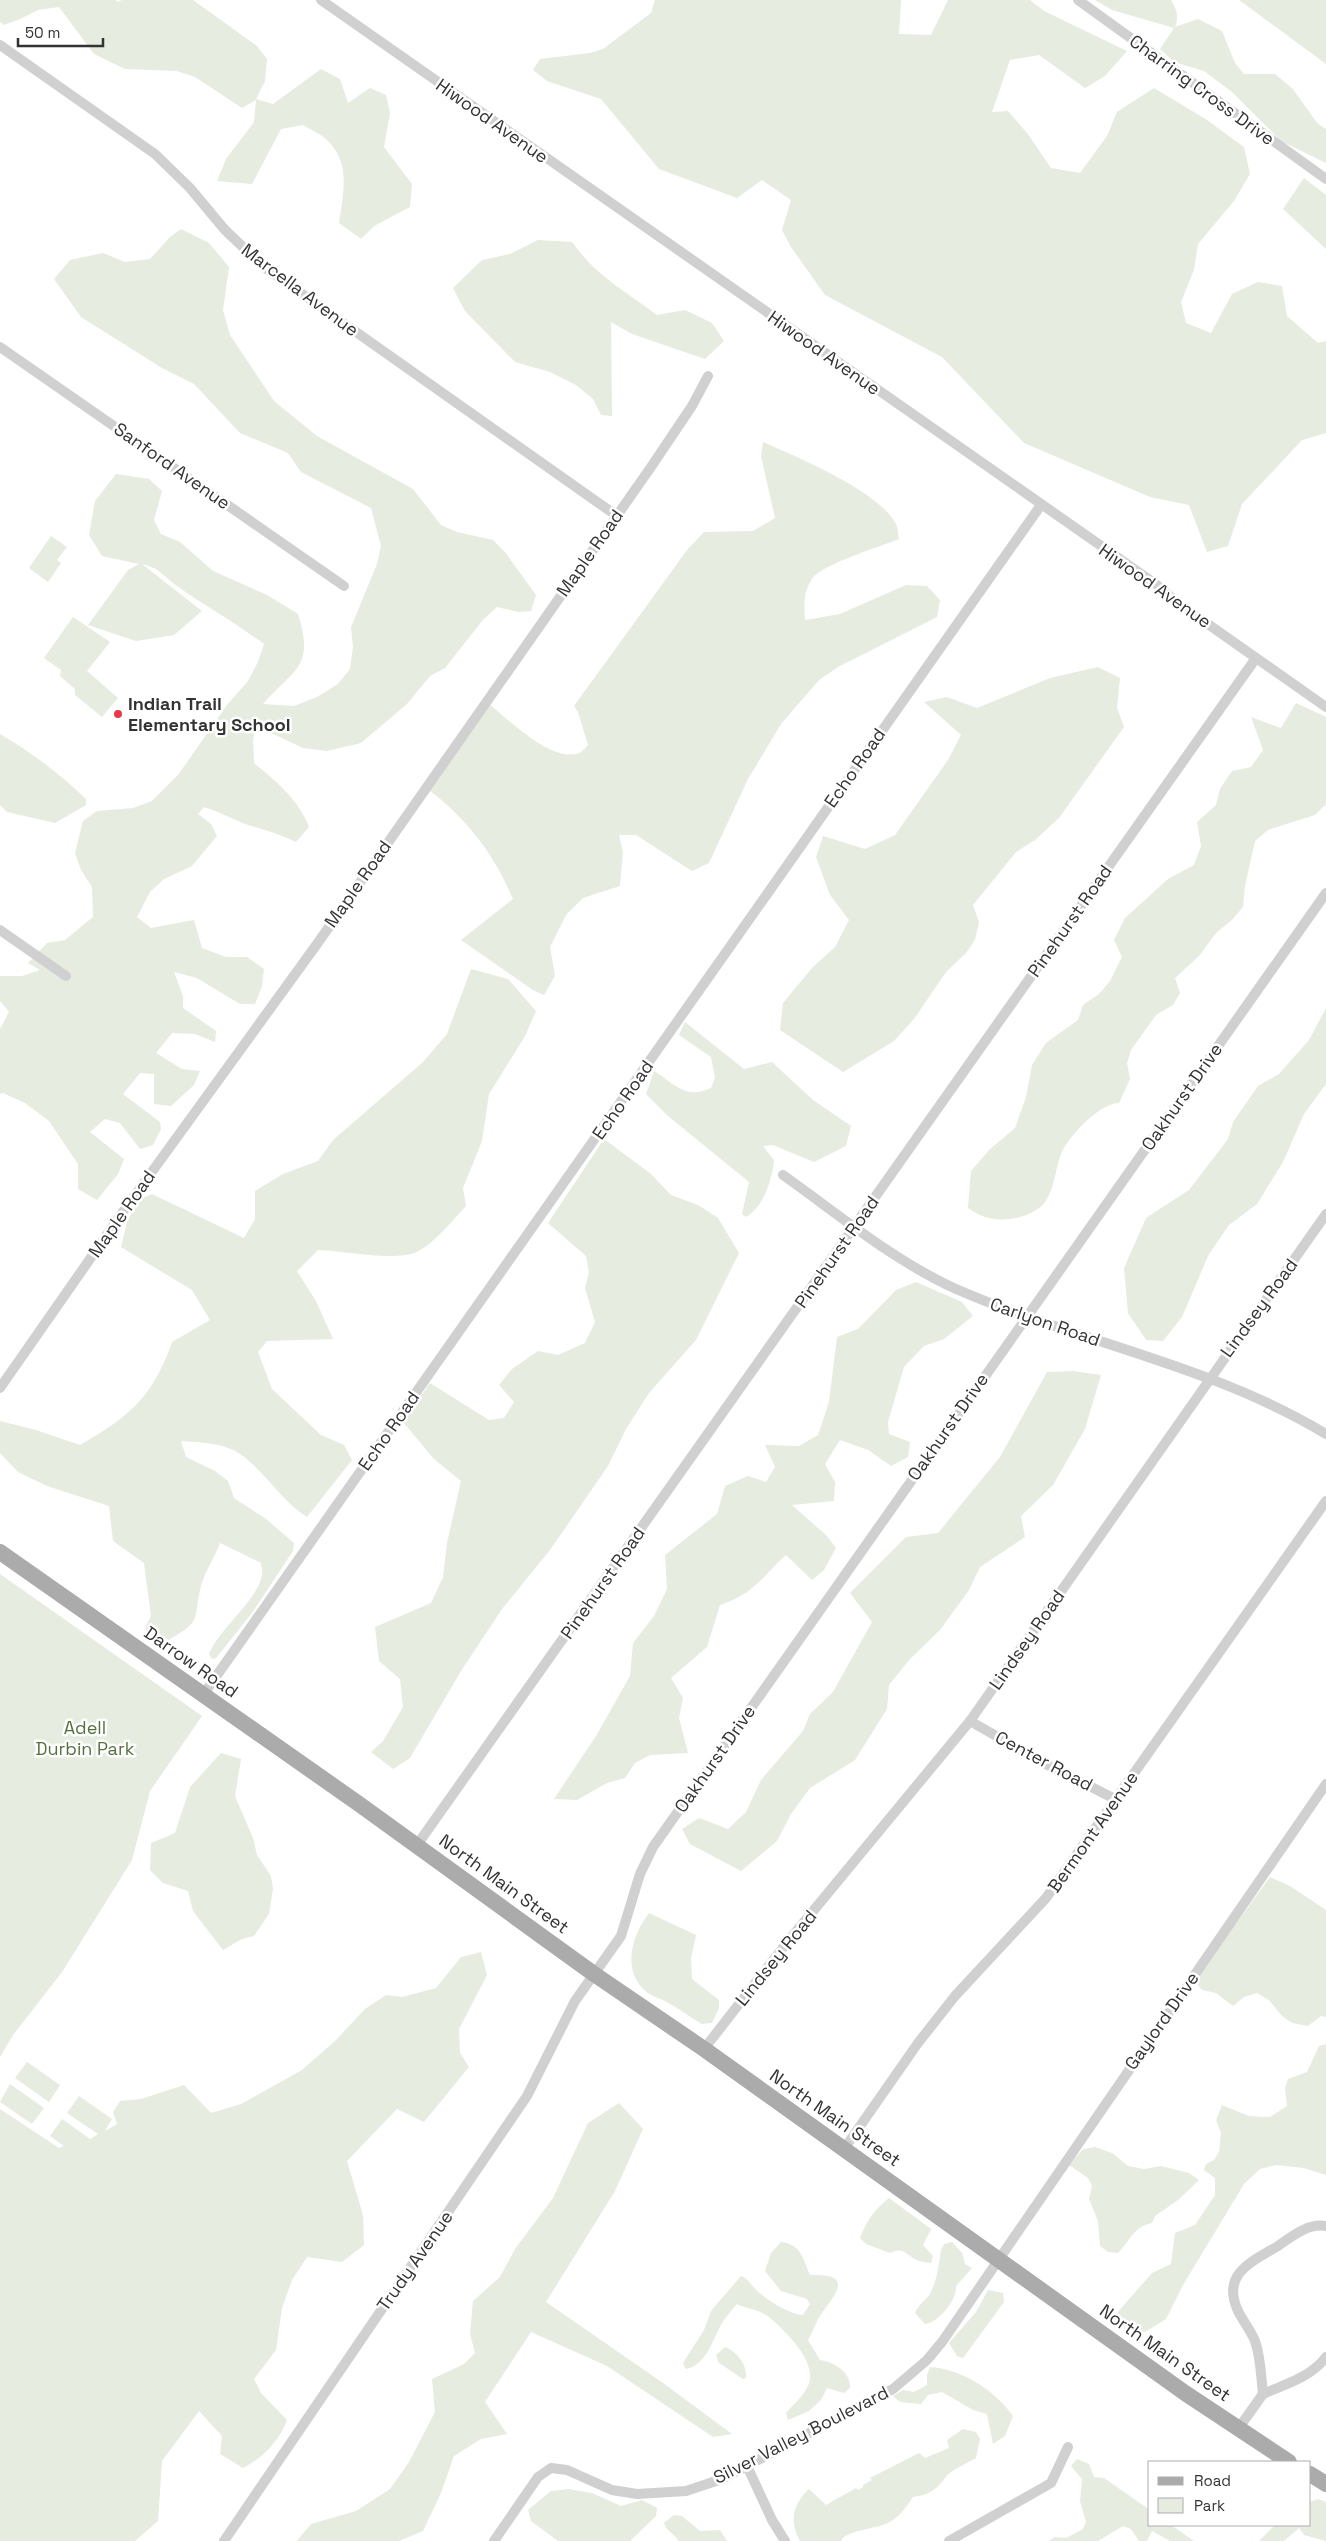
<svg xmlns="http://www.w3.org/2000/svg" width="1326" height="2541" font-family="'Space Grotesk',sans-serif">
  <rect width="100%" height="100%" fill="#fff"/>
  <g fill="#e6ecdf">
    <path d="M0 0H116L117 2 122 0H193L257 46 267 59 265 81 256 99 273 104 321 69 340 79 348 103 370 88 386 95 390 113 384 147 412 184 410 207 374 226 361 239 339 223C343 195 351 165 329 142 323 135 311 130 303 125L281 129 252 184 217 181 226 159 254 122 256 100 242 108 195 77 177 71 125 69 94 54 59 7 38 10 20 19 4 25 0 22Z"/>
    <path d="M655 0H901L899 34 931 35 948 0H1030L1044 11 1127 51 1105 76 1085 88 1039 55 1010 60 992 112 1008 111 1027 133 1051 168 1080 173 1107 136 1117 112 1154 88 1207 120 1244 147 1250 174 1234 201 1198 244 1194 270 1181 302 1186 323 1211 333 1232 294 1258 282 1282 286 1287 316 1318 343 1326 341V433L1302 440 1242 504 1228 546 1207 552 1189 505 1150 497 1024 443 942 357 825 295 791 247 782 230 791 200 762 180 737 198 659 169 601 99 547 81 533 70 540 59 590 53 603 49 651 13Z"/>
    <path d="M1095 0H1171C1177 10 1179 17 1175 27L1198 19 1222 31 1235 63 1244 74H1275L1292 88 1318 124 1326 129V163L1281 141 1232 92 1204 71 1174 62 1160 49 1174 28 1112 10Z"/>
    <path d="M1239 0H1326V64Z"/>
    <path d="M1304 178 1326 195V249L1283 209Z"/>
    <path d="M181 229 209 243 229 267 223 310 230 335 274 401 317 436 413 489 441 525 457 532 493 540 505 552 536 595 531 611 518 612 497 607 482 621 445 668 430 676 407 704 361 743 327 751 303 748 271 733 256 723 253 741 254 763C276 781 299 800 309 827L296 842C279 834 266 830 248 825 234 820 220 812 204 807L198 814 211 824 217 836 192 866 164 879 150 892 137 917 151 928 194 920 202 948 226 957H247L264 969 262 986 255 1004H240L197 978 174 972 183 996V1008L216 1031 215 1042 195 1034 172 1033 156 1053 182 1069 200 1071 194 1085 171 1106 154 1104V1074L140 1073 123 1094 160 1122 161 1129 153 1145 140 1149 120 1123 105 1119 90 1132 124 1159 118 1174 97 1200 78 1189V1164L49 1121 25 1103 3 1093 0 1094V1029L9 1012 0 1001V976H22L40 970 28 963 47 943 65 940 93 917 92 887 81 870 75 853 83 821 97 811 133 808 152 801 178 775 227 705 248 681 258 662 264 644C236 623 205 606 177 586 163 576 160 568 142 564L202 611 174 635 136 641 88 625 128 570 139 564 102 556 89 535 95 501 116 474 149 479 162 491 154 520 161 534 180 542 213 571 267 595 298 614C315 669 294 668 263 704L294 706 317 697 338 684 350 669 353 647 351 627 377 564 381 546 371 508 301 472 288 453 240 433 194 384 162 368 81 317 54 279 70 260 103 253 125 262 150 259 170 237Z"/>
    <path d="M538 240 572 242C597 277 624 290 657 315L685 310 712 323 724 341 705 359 632 334 611 322 612 416 601 415 593 399 576 385 550 372 515 362 465 311 453 288 482 260 510 254Z"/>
    <path d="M763 442C797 457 879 491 896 524 898 528 898 535 899 539 882 546 820 565 812 579 803 593 804 605 805 620L840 614 906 585 927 586 940 600 937 617 838 667 819 680 781 724 748 779 709 863 692 871 636 835H619L623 852 620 886 583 898 566 915 550 947 555 976 544 995 533 990 461 940 513 899C494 854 467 819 429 790L489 704C509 720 549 760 576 754 580 754 585 749 588 745L578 712 574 706 687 550 704 532 753 531 775 518 761 456Z"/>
    <path d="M51 536 67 547 57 560 61 563 48 582 29 568Z"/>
    <path d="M73 617 110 642 87 671 118 698 102 717 75 695V689L60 676 61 670 44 658Z"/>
    <path d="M1098 667 1120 678 1117 708 1124 727 1059 818 1035 840 1016 852 973 905 979 922 975 940 966 953 946 972 914 1019 894 1041 843 1072 780 1030 783 1003 812 968 835 947 849 920 830 895 816 857 823 836 865 849 895 835 948 760 961 735 924 702 947 697 977 708 1050 678Z"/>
    <path d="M1296 703 1326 717V804L1315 815 1268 830 1255 841 1245 886 1243 907 1232 920 1216 933 1199 956 1175 978 1180 993 1173 1005 1156 1015 1131 1050 1127 1063 1130 1079 1119 1103C1101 1103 1073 1132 1064 1148 1055 1164 1056 1187 1045 1202 1033 1218 1003 1223 985 1217 979 1215 973 1211 968 1208L971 1171 990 1149 1015 1128 1026 1097 1032 1065 1046 1043 1078 1020 1083 1005 1099 994 1110 981 1122 957 1114 940 1125 918 1168 879 1194 865 1201 846 1197 822 1216 805 1220 789 1232 771 1251 767 1263 750 1251 717 1281 728Z"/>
    <path d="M0 734C31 752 60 774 86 799V805L55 823 7 812 0 805Z"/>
    <path d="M471 969 508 979 536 1011 525 1036 489 1094 482 1141 463 1188 466 1206C453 1220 429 1250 411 1254 384 1260 346 1251 318 1250L297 1271 316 1301 333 1339 267 1341 258 1352 272 1389 321 1435 344 1445 352 1460 307 1517C281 1501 266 1472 240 1454 225 1443 199 1442 181 1441L186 1457 215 1471 228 1481 234 1498 266 1519 294 1543 293 1551 252 1613 216 1658 212 1659 209 1654C220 1628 258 1600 262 1575 263 1572 261 1567 261 1563L220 1543C215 1557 205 1571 201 1586 192 1621 204 1619 169 1640L146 1633V1626L151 1616 144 1563 113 1541 109 1506 47 1486 18 1472 0 1453V1421L36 1430 80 1445C129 1417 153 1397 172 1342L210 1320 192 1290 121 1247 127 1222 138 1200 152 1194 244 1238 255 1219V1191L283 1174 318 1161 333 1140 423 1062 447 1034Z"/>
    <path d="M1326 1008V1084L1304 1114 1283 1162 1257 1204 1229 1225 1209 1254 1182 1317 1163 1341 1146 1340 1128 1313 1124 1268 1146 1218 1189 1190 1228 1139 1233 1122 1258 1086 1279 1074 1309 1040Z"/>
    <path d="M685 1022 744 1069 772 1062 813 1100 851 1126 846 1146 814 1162 773 1145 763 1146 774 1160C772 1180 764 1206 746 1217L742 1214 749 1182 668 1116 646 1094 654 1071C675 1084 685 1100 711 1088L715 1078 711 1057 679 1035Z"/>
    <path d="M604 1139 651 1174 671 1195 698 1205 718 1218 739 1253 696 1340 649 1393 626 1429 608 1466 550 1550 502 1609 461 1671 410 1758 393 1769 371 1752 383 1741 403 1707 400 1679 379 1661 375 1627 431 1603 443 1577 447 1543 461 1481 434 1459 403 1422 430 1383 489 1420 504 1418 514 1402 499 1385 512 1369 538 1351 558 1355 585 1343 595 1322 585 1288 589 1272 586 1256 548 1223Z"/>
    <path d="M916 1282 962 1302 973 1316 944 1339 924 1346 904 1367 888 1422 889 1434 910 1442 908 1457 891 1466 868 1450 840 1440 825 1464 835 1482 834 1501 792 1505 827 1536 836 1548 824 1570 812 1580 786 1555C761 1578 754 1594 720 1605L707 1647 671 1678 683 1698 679 1718 688 1753 650 1755 635 1763 625 1778 607 1783 577 1800 554 1799 596 1736 630 1676 633 1643 654 1616 667 1589 665 1555 717 1514 725 1486 748 1476 766 1482 775 1467 765 1445 799 1446 818 1435 829 1402 837 1337 858 1329 896 1290Z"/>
    <path d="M1073 1371 1101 1375 1085 1429 1053 1485 1021 1516 1025 1537 980 1567 969 1590 940 1630 910 1659 889 1685 887 1709 855 1760 810 1788 791 1814 777 1841 741 1871 690 1844 682 1829 699 1818 728 1829 746 1812 761 1780 803 1731 810 1714 833 1692 872 1622 850 1593 906 1537 938 1533 1000 1457 1047 1372Z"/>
    <path d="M0 1574 202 1716 150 1791 132 1860 62 1972 13 2035 0 2057Z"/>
    <path d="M221 1753 241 1759 235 1796 253 1838 257 1855 271 1876 273 1889 269 1914 254 1936 242 1939 223 1950 193 1911 188 1891 163 1883 150 1870 151 1843 175 1833 190 1787Z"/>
    <path d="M1270 1877 1290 1886 1326 1910V2017L1321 2016 1308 2026 1292 2023 1282 2016 1269 2000 1257 1993 1244 1997 1233 2006 1216 1993 1202 1990 1197 1984 1202 1970Z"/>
    <path d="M649 1913 696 1935 691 1958 692 1979 719 2000V2008L712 2023 702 2024C690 2017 678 2008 665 2001 660 1998 653 1997 648 1993 621 1972 631 1937 649 1913Z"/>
    <path d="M481 1952 487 1975 459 2029 460 2053 469 2067 424 2122 397 2109 347 2161 363 2215 364 2245 342 2262 307 2257 292 2280 282 2308 276 2350 254 2379 261 2393 287 2420C279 2441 263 2458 243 2468L220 2454 222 2436 199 2411 162 2461 158 2521 135 2541H0V2109L59 2148 64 2146 50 2136 62 2119 90 2139 98 2134 67 2113 79 2096 112 2119 105 2131 117 2124 113 2112 120 2101 141 2099 184 2085 211 2113 241 2104 302 2070 335 2041 365 2009 386 1995 402 1997 436 1988 461 1957Z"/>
    <path d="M1326 2044V2175L1304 2168 1276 2165 1260 2169 1244 2184 1183 2285 1166 2319 1145 2332 1134 2331 1118 2325 1117 2313 1152 2273 1171 2264 1175 2233 1195 2225 1215 2195V2178L1204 2170 1206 2164 1214 2160 1219 2152 1221 2133 1216 2120 1222 2105 1249 2116 1262 2117H1270L1287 2106 1285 2088 1288 2079 1307 2072 1319 2046Z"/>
    <path d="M27 2062 60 2085 49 2102 15 2078Z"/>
    <path d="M10 2084 44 2108 32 2124 0 2102Z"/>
    <path d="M619 2103 643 2129 615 2191 546 2302 663 2383 732 2434 713 2437 607 2366 531 2332 485 2402 507 2434 481 2439 454 2456 441 2493 423 2531 399 2541H297L311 2524 356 2511 390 2489 409 2462 435 2412 432 2379 464 2364 475 2353 470 2334 473 2301 500 2277 515 2249 553 2198 588 2123Z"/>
    <path d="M1095 2147 1112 2153 1128 2166 1144 2169 1161 2166 1189 2173 1199 2180 1178 2200 1155 2216 1152 2223C1134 2226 1130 2241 1118 2253L1108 2252 1100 2246 1098 2221 1089 2199 1092 2186 1088 2178 1069 2165 1083 2149Z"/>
    <path d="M889 2198 931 2229 923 2245 933 2256 931 2263C926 2262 919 2262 915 2259 904 2253 903 2247 890 2253L866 2244 860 2238C867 2220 874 2210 889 2198Z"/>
    <path d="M781 2242C801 2244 803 2259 810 2275 859 2273 832 2297 818 2319 815 2326 812 2333 808 2340L820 2360C834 2362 851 2372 850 2388L844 2393 827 2388 821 2400 809 2411 788 2420 786 2413C794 2404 809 2391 810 2379 813 2357 783 2329 769 2317 761 2310 747 2309 737 2304 732 2310 726 2316 722 2323 713 2338 707 2365 686 2369L683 2363 704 2330 711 2311 741 2276C748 2279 750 2283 755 2289 765 2299 790 2315 803 2315L810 2304 807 2299 781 2291 765 2271 771 2253Z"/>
    <path d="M952 2242 962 2253 965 2264 972 2268 956 2286C957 2300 939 2322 925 2324L915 2313C918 2305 925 2301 930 2294 937 2281 939 2264 941 2250L944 2244Z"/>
    <path d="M988 2290 1003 2293 1004 2302 963 2358 957 2356 949 2343 976 2312Z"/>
    <path d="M725 2347C737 2352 747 2364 746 2378L743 2379 719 2363 716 2355Z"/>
    <path d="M930 2367C961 2369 995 2390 1013 2416L1005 2436 993 2444 987 2414 973 2410 942 2392 928 2395 921 2404 900 2402 893 2396 903 2390 914 2392 927 2385V2375Z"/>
    <path d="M963 2429 976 2432 980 2439 976 2458C968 2463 950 2470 945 2478 936 2490 929 2495 913 2497 906 2507 900 2517 888 2523 876 2529 846 2530 841 2541H800C789 2521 793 2504 809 2489L826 2505 856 2488 858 2490 863 2487V2485L872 2480 870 2478 919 2453 925 2458 949 2448 947 2440Z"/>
    <path d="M1077 2459 1089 2464 1094 2477 1104 2478 1150 2510V2525H1171L1194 2541H1170L1152 2531 1147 2541H1139L1131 2529 1123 2526 1098 2541H1049L1055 2537 1066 2538 1083 2529 1086 2522 1080 2501 1082 2479 1071 2466Z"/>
    <path d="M568 2489 592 2493 621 2506 642 2500 657 2508 656 2516 630 2541H558L531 2521 528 2510 551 2491Z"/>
    <path d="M1318 2499 1326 2502V2541L1304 2535 1299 2528 1284 2541H1259L1275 2525H1310V2502Z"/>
    <path d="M674 2515 682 2516 700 2531 720 2530 727 2541H678C677 2535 667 2533 664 2523Z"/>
  </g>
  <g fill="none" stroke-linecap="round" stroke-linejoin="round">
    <g stroke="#d0d0d0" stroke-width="10">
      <path d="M321 0 1157 585 1178 603 1326 707"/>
      <path d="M1078 0 1326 179"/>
      <path d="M0 45 155 154 190 188 225 230 264 267 617 516"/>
      <path d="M0 347 344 586"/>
      <path d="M0 930 66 976"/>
      <path d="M783 1175C838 1214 894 1261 956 1289 1078 1342 1212 1365 1326 1434"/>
      <path d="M0 1388 122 1213 317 944 651 467 692 406 708 376"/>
      <path d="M203 1695 1041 505"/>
      <path d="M970 1721 1038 1760 1117 1800"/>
      <path d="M417 1845 1256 658"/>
      <path d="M704 2049 785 1945 970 1721 1326 1214"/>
      <path d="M844 2149 918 2043 955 1996 1046 1898 1326 1501"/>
      <path d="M1326 2226C1308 2223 1292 2236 1278 2246 1251 2262 1221 2274 1238 2311 1243 2321 1251 2331 1255 2341 1261 2358 1261 2377 1263 2394 1285 2384 1310 2378 1326 2357"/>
      <path d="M1238 2429 1263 2394"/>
      <path d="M747 2466 772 2520 785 2541"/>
      <path d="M224 2541 527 2096 575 2001 621 1936 640 1874 653 1847 1326 893"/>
      <path d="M494 2541 538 2477 551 2468 567 2470 612 2490 637 2494 686 2491 722 2479 893 2389 927 2360 942 2342 1326 1784"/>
      <path d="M949 2541 1051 2483 1068 2447"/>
    </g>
    <g stroke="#ababab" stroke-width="16">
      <path d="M0 1552 359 1804 594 1974 704 2049 1185 2393 1289 2462"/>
      <path d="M1310 2474 1326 2484"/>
    </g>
  </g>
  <circle fill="#e63946" stroke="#fff" stroke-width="2" cx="118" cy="714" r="5"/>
  <g text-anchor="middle" stroke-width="5" stroke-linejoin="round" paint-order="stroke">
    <g font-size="18" fill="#333" stroke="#fff">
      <text transform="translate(1202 90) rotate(36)" y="6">Charring Cross Drive</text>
      <text transform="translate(492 121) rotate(35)" y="6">Hiwood Avenue</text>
      <text transform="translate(300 290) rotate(37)" y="6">Marcella Avenue</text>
      <text transform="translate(824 353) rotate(35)" y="6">Hiwood Avenue</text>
      <text transform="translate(172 466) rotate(35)" y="6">Sanford Avenue</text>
      <text transform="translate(590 553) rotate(-55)" y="6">Maple Road</text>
      <text transform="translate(1155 586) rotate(35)" y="6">Hiwood Avenue</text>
      <text transform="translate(855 768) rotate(-55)" y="6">Echo Road</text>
      <text transform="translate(358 884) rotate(-55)" y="6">Maple Road</text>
      <text transform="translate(1070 921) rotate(-55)" y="6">Pinehurst Road</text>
      <text transform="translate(1182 1097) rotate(-55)" y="6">Oakhurst Drive</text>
      <text transform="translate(623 1100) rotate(-55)" y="6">Echo Road</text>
      <text transform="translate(122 1214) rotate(-55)" y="6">Maple Road</text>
      <text transform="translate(837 1252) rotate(-55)" y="6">Pinehurst Road</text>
      <text transform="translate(1259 1308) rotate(-54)" y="6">Lindsey Road</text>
      <text transform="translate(1045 1322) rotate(19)" y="6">Carlyon Road</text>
      <text transform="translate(948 1427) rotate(-55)" y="6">Oakhurst Drive</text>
      <text transform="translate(389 1431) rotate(-55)" y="6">Echo Road</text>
      <text transform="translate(603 1583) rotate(-55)" y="6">Pinehurst Road</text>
      <text transform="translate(1027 1640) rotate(-55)" y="6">Lindsey Road</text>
      <text transform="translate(191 1662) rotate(35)" y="6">Darrow Road</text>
      <text transform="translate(715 1759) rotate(-55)" y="6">Oakhurst Drive</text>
      <text transform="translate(1044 1761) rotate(28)" y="6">Center Road</text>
      <text transform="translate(1093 1832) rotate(-55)" y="6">Bermont Avenue</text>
      <text transform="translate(504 1884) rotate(36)" y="6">North Main Street</text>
      <text transform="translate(776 1958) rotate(-51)" y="6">Lindsey Road</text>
      <text transform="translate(1162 2021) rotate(-55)" y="6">Gaylord Drive</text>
      <text transform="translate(835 2118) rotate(35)" y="6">North Main Street</text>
      <text transform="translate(415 2261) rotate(-55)" y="6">Trudy Avenue</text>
      <text transform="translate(1165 2353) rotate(35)" y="6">North Main Street</text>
      <text transform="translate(801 2435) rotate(-27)" y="6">Silver Valley Boulevard</text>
    </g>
    <g font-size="18" font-weight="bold" fill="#333" stroke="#fff" text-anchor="start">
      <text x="128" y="710">Indian Trail<tspan x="128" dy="21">Elementary School</tspan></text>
    </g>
    <g font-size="18" fill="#56703f" stroke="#fff">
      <text x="85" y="1734">Adell<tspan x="85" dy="21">Durbin Park</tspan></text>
    </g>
  </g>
  <rect x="1148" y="2461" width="162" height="65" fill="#ffffff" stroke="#adadad"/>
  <rect x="1158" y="2477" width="25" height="8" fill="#ababab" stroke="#adadad"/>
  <text x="1194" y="2486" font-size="15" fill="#333333">Road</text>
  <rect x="1158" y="2498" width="25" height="15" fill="#e6ecdf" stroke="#adadad"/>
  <text x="1194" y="2511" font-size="15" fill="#333333">Park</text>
  <path d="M18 38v8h85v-8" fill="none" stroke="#333333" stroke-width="2.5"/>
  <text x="25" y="38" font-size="15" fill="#333333" stroke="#ffffff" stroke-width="4" paint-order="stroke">50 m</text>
</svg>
